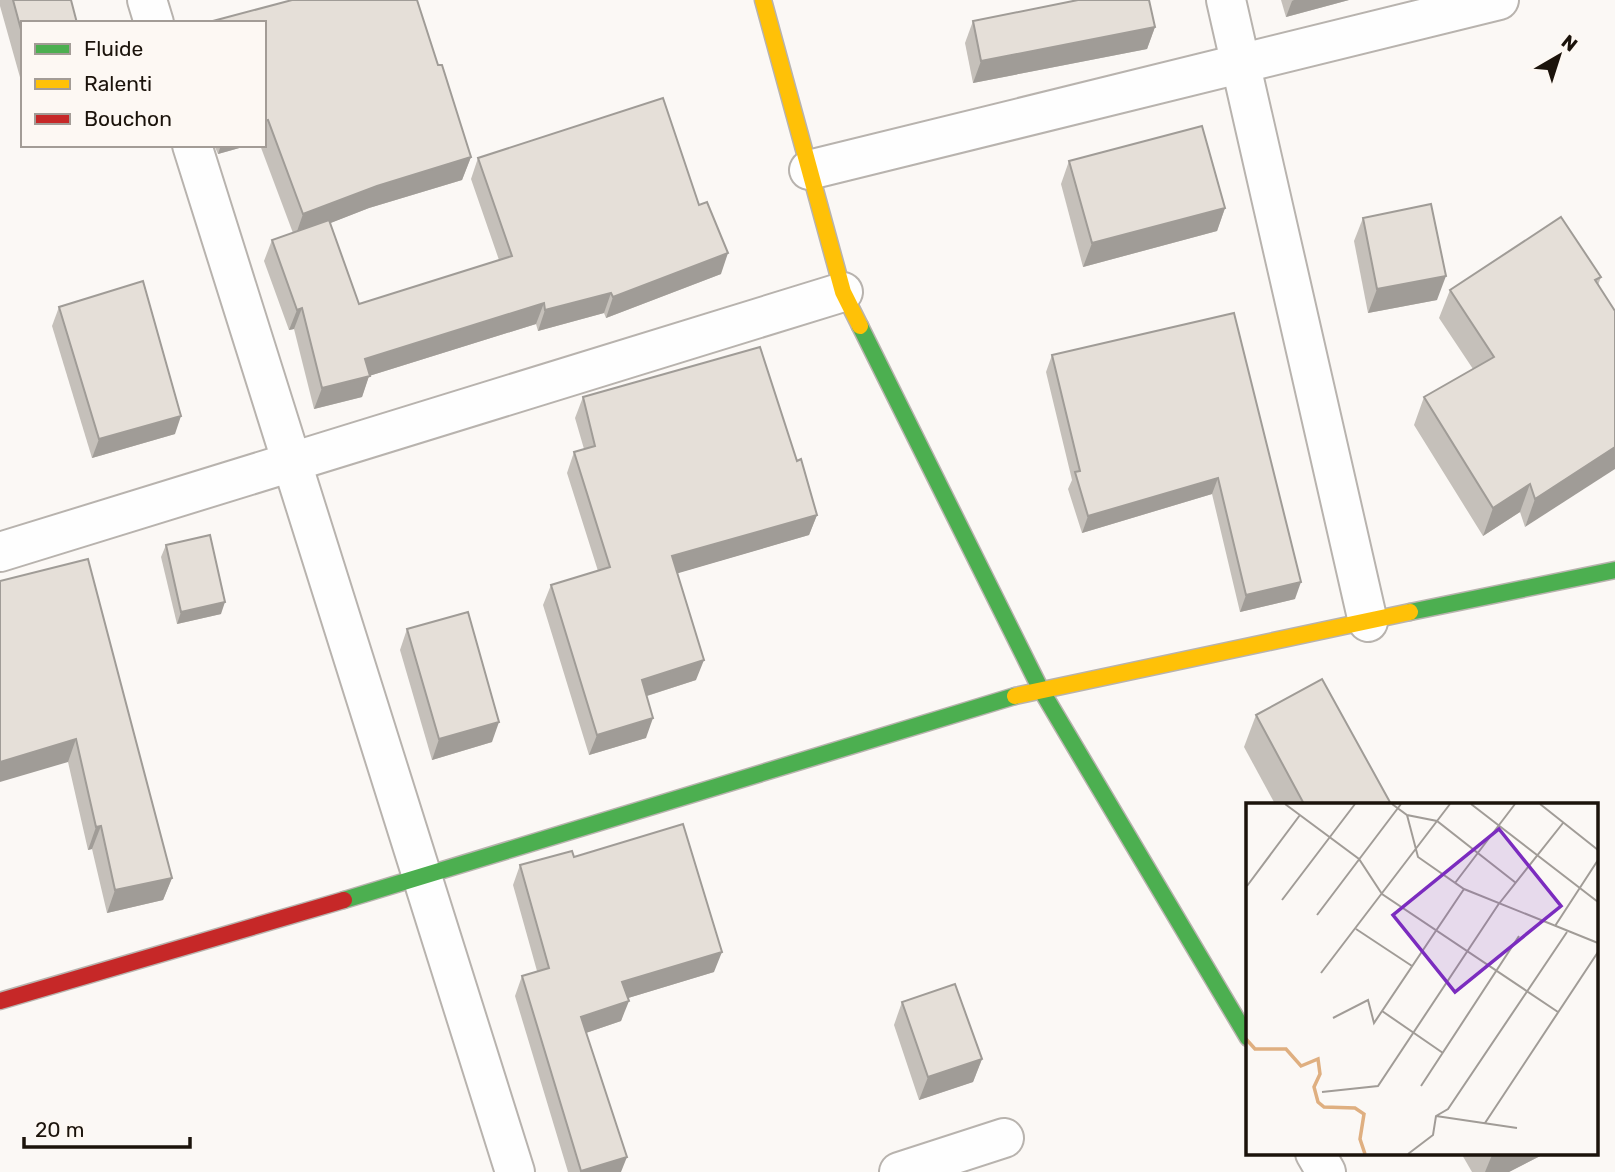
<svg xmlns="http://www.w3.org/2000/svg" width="1615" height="1172" font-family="Rubik,sans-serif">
  <rect width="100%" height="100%" fill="#fbf8f5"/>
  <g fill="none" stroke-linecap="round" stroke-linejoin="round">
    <g stroke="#b8b3ae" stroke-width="42">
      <g id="street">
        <path d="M147 0 154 23"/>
        <path d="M1226 0 1368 622"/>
        <path d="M192 145 515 1172"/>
        <path d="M809 170 1499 0"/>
        <path d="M0 552 843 292"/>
        <path d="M1315 1153 1326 1172"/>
        <path d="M899 1172 1004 1138"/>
      </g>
    </g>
    <g stroke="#b8b3ae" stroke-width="19">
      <g id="fast">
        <path d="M860 326 1040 688 1248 1038"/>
        <path d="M1410 612 1615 570"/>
        <path d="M344 900 1015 696"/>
      </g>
    </g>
    <g stroke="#b8b3ae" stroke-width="19">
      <g id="slow">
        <path d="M763 0 843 292 860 326"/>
        <path d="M1015 696 1410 612"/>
      </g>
    </g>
    <g stroke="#b8b3ae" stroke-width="19">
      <path id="jam" d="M0 1001 344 900"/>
    </g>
    <use href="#street" stroke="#fefefe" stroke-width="38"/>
    <use href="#fast" stroke="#4caf50" stroke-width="16"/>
    <use href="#slow" stroke="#ffc107" stroke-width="16"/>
    <use href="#jam" stroke="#c62828" stroke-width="16"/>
  </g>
  <g fill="#c5c0ba">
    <path d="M0 0H71L23 23V88L0 6Z"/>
    <path d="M417 0 438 65 471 157 462 180 369 208 330 223 359 304 499 260 471 179 478 158 721 274 606 318 604 313 538 331 536 324 369 376 362 397 314 409 294 329 289 330 264 261 272 240 293 233 260 145H264V23H213V21Z"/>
    <path d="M1281 0H1349L1286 17Z"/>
    <path d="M973 21 1155 27 1147 49 973 83 965 43Z"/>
    <path d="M214 145H250L218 154Z"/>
    <path d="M1069 161 1225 208 1217 231 1083 267 1061 184Z"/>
    <path d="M1363 218 1437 300 1368 313 1354 241Z"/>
    <path d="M1601 277 1598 285 1615 311 1525 527 1520 512 1483 536 1414 425 1424 397 1473 369 1439 318 1450 290Z"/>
    <path d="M59 307 175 434 92 458 52 326Z"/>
    <path d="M1234 313 1295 599 1240 612 1212 494 1082 533 1068 489 1072 480 1046 372 1052 355Z"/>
    <path d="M583 397 797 461 817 515 809 535 677 573 696 680 647 696 646 738 589 755 543 605 551 585 598 571 567 473 574 452 584 449 575 418Z"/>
    <path d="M166 545 221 614 177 624 161 557Z"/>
    <path d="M0 581 172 878 163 900 107 913 92 849 88 850 68 762Z"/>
    <path d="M407 629 492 742 432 760 400 650Z"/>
    <path d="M1256 715 1391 804H1275L1244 747Z"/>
    <path d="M574 857 714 972 628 998 621 1021 586 1033 621 1172H568L515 996 522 976 537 971 513 885 520 865Z"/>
    <path d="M902 1002 982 1059 973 1082 919 1100 894 1025Z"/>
    <path d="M1461 1153H1546L1509 1172H1472Z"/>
  </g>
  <g fill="#a09c97">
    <path d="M1294 0H1349L1286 17 1292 1Z"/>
    <path d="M1155 27 1147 49 973 83 981 61Z"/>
    <path d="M221 145H250L218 154Z"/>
    <path d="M471 157 462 180 369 208 295 237 303 214 377 186Z"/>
    <path d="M1225 208 1217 231 1083 267 1092 243Z"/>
    <path d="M728 253 721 274 606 318 613 297Z"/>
    <path d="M1446 276 1437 300 1368 313 1377 289Z"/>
    <path d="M611 293 604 313 538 331 545 310Z"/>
    <path d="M544 303 536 324 369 376 362 397 314 409 322 388 365 359Z"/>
    <path d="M302 308 294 329 289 330 297 310Z"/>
    <path d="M181 416 175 434 92 458 99 439Z"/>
    <path d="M1615 447V469L1525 527 1535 499Z"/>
    <path d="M1218 478 1212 494 1082 533 1088 516Z"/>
    <path d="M1530 484 1520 512 1483 536 1493 508Z"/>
    <path d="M817 515 809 535 665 577 672 556Z"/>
    <path d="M1301 582 1295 599 1240 612 1246 595Z"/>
    <path d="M225 602 221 614 177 624 181 612Z"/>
    <path d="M704 660 696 680 634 700 642 680Z"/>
    <path d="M653 718 646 738 589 755 597 735Z"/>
    <path d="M499 722 492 742 432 760 439 739Z"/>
    <path d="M76 739 68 762 0 782V762Z"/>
    <path d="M101 826 92 849 88 850 96 827Z"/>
    <path d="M172 878 163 900 107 913 115 890Z"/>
    <path d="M722 952 714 972 615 1002 622 982Z"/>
    <path d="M629 1001 621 1021 574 1037 581 1017Z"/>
    <path d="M982 1059 973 1082 919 1100 928 1077Z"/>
    <path d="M1495 1153H1546L1509 1172H1485L1492 1155Z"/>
    <path d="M627 1157 621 1172H580L581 1171Z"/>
  </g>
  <g fill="#e5dfd8" stroke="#a09c97" stroke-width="2">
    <path d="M13 0H71L77 23H23V37Z"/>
    <path d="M292 0H417L438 65H442L471 157 377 186 303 214 268 120 264 121V23H214L213 21Z"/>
    <path d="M1078 0H1149L1155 27 981 61 973 21Z"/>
    <path d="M663 98 699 205 707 202 728 253 613 297 611 293 545 310 544 303 365 359 370 376 322 388 302 308 297 310 272 240 329 220 359 304 512 256 478 158Z"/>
    <path d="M1202 126 1225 208 1092 243 1069 161Z"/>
    <path d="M1431 204 1446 276 1377 289 1363 218Z"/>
    <path d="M1561 217 1601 277 1595 280 1615 311V447L1535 499 1530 484 1493 508 1424 397 1494 357 1450 290Z"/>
    <path d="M143 281 181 416 99 439 59 307Z"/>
    <path d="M1234 313 1301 582 1246 595 1218 478 1088 516 1075 472 1080 471 1052 355Z"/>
    <path d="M760 347 797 461 801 459 817 515 672 556 704 660 642 680 653 718 597 735 551 585 610 567 574 452 595 446 583 397Z"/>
    <path d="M210 535 225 602 181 612 166 545Z"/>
    <path d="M88 559 172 878 115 890 101 826 96 827 76 739 0 762V581Z"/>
    <path d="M468 612 499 722 439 739 407 629Z"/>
    <path d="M1322 679 1391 804H1304L1256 715Z"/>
    <path d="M683 824 722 952 622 982 629 1001 581 1017 627 1157 581 1171 522 976 549 968 520 865 572 851 574 857Z"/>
    <path d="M955 984 982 1059 928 1077 902 1002Z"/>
  </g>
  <g transform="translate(1246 803)">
    <rect width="352" height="352" fill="#fbf8f5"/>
    <path fill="none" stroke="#dfaf80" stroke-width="3.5" d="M0 236 9 246H40L55 263 72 256 74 271 68 284 72 299 78 304 109 305 118 311 114 336 119 351"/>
    <path fill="none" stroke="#a19c97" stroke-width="2" d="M39 1 113 56 136 91 312 209M146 1 161 12 191 18 270 80M225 1 352 99M294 1 352 47M161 12 172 54 218 86 352 140M209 80 269 1M1 83 54 12M36 97 109 1M71 112 155 1M309 123 352 57M110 126 166 163M75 170 204 1M136 208 197 250M87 215 122 197 128 220 218 86M175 283 273 133M76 289 132 283 252 102 317 20M190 313 271 325M239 320 352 149M162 351 187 332 190 313 202 306 321 129"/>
    <path fill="#7b2cbf" fill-opacity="0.15" stroke="#7b2cbf" stroke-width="3.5" d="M253 26 315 103 209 189 147 112Z"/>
    <rect width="352" height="352" fill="none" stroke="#1b130b" stroke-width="3.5"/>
  </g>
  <rect x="21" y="21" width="245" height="126" fill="#fdf8f3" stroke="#a39c96" stroke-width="2"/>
  <rect x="35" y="44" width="35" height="10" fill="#4caf50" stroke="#a39c96" stroke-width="2"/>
  <text x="84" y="56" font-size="21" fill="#1b130b">Fluide</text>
  <rect x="35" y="79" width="35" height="10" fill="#ffc107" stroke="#a39c96" stroke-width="2"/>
  <text x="84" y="91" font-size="21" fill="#1b130b">Ralenti</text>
  <rect x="35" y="114" width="35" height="10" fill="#c62828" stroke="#a39c96" stroke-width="2"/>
  <text x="84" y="126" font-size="21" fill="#1b130b">Bouchon</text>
  <g transform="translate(1559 56) rotate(39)" stroke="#fdf8f3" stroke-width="5" paint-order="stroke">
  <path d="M0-5L12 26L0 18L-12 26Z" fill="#1b130b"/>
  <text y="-10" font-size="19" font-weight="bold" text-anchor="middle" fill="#1b130b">N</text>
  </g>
  <path d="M24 1137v10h166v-10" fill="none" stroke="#1b130b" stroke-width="3.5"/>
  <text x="35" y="1137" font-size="21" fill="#1b130b" stroke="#fdf8f3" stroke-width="5" paint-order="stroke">20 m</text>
</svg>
